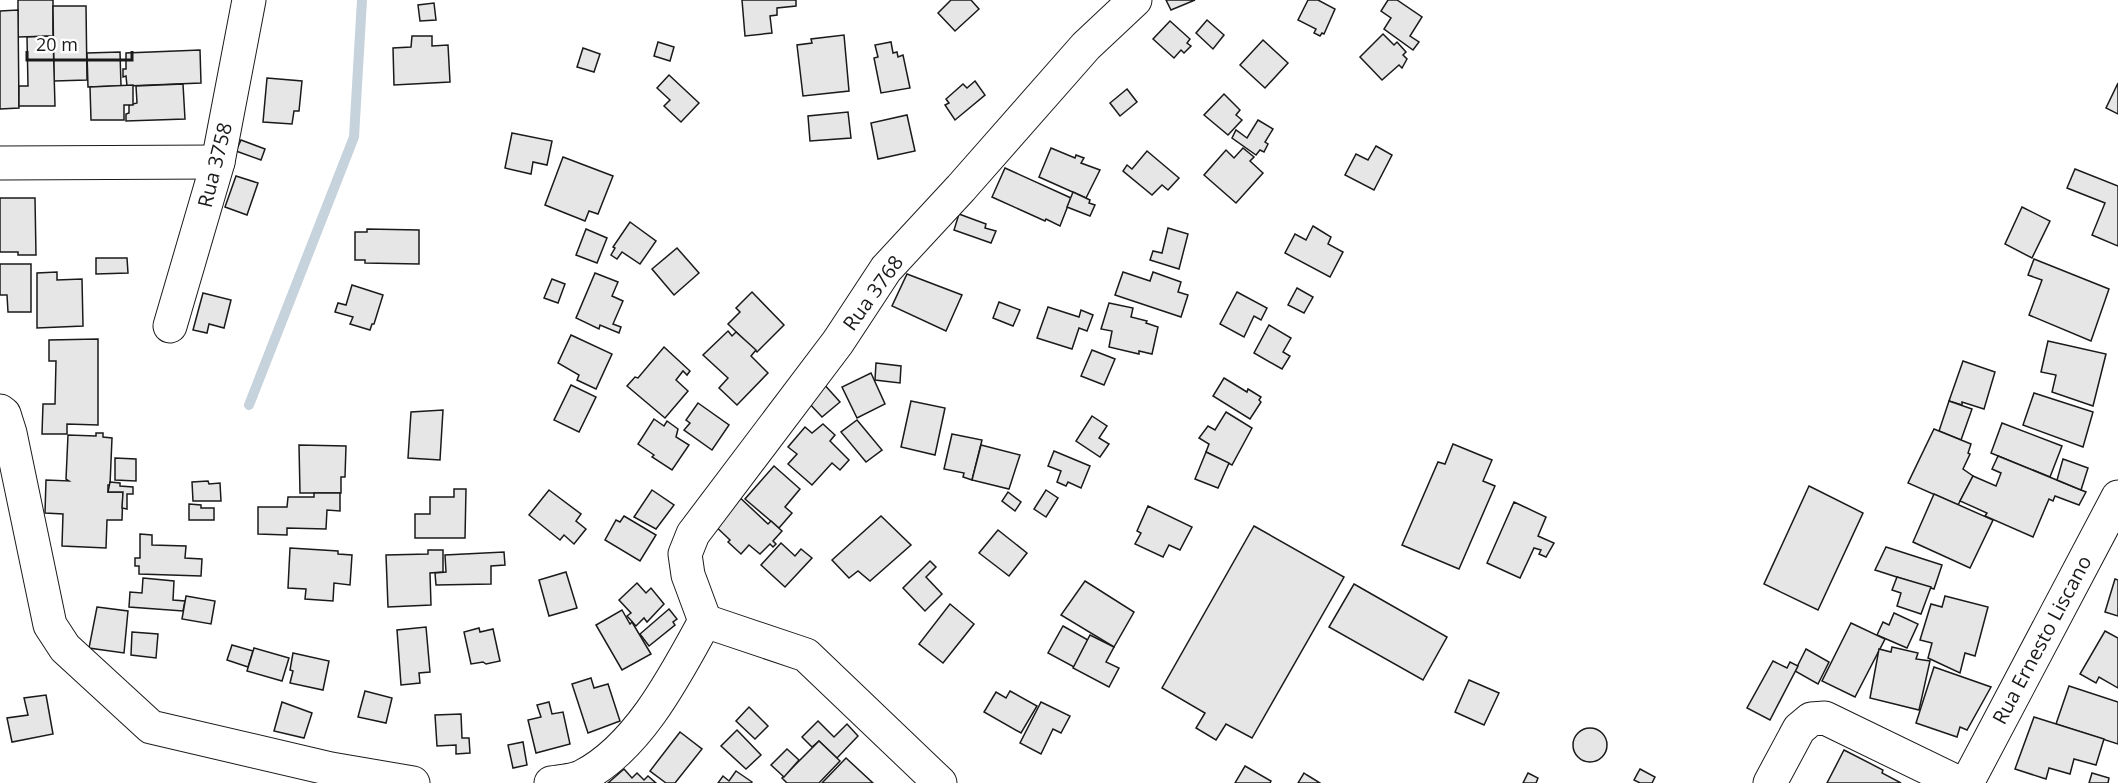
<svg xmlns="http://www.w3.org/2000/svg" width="2118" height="783" font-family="'Open Sans',sans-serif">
  <rect width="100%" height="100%" fill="#fff"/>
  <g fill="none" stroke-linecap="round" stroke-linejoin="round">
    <path stroke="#c6d2dc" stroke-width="10" d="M249 405 354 137 362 0"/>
  </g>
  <g fill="#e6e6e6" stroke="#1a1a1a" stroke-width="1.5">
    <path d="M18 0H53V36L18 37Z"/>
    <path d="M742 0H796V6L777 8V15L770 16 772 33 745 36Z"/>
    <path d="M951 0H971L979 9 955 31 938 13Z"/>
    <path d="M1166 0H1195L1171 10Z"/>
    <path d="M1308 0H1318L1335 9 1324 34 1322 33 1320 36 1314 33 1316 29 1298 20Z"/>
    <path d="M1388 0H1397L1422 17 1410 36 1419 42 1413 50 1384 29 1391 18 1381 11Z"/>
    <path d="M434 3 436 20 420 21 418 5Z"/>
    <path d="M53 6H86L87 80 54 81Z"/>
    <path d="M18 10 19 108 0 109V11Z"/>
    <path d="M1207 20 1224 35 1213 49 1196 33Z"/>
    <path d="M1170 21 1190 39 1187 43 1191 46 1184 53 1181 50 1174 58 1153 39Z"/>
    <path d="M1383 34 1394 45 1397 42 1406 52 1403 55 1407 59 1402 68 1399 65 1382 80 1360 57Z"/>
    <path d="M844 35 849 91 803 96 797 45 812 43 811 39Z"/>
    <path d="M53 36 55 106H19V86H28L27 37Z"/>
    <path d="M412 36H432V46L448 45 450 82 394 85 393 48 411 47Z"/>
    <path d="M1263 40 1288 63 1265 88 1240 65Z"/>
    <path d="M658 42 674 47 670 61 654 56Z"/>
    <path d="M891 42 893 53 897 52 898 57 903 55 910 88 881 93 874 58 878 57 875 45Z"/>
    <path d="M583 48 600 54 594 72 577 67Z"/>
    <path d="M200 50 201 83 127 86 126 76 123 77V69H126V53Z"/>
    <path d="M120 52 121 86 88 87 87 53Z"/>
    <path d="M669 75 699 103 681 122 664 106 670 100 657 88Z"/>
    <path d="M267 78 302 81 299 111H294L292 124 263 122Z"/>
    <path d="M975 81 985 95 955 120 945 105 949 103 946 99 963 84 967 88Z"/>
    <path d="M2118 83V114L2106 108Z"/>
    <path d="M183 84 185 119 126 121V114L129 113V105L137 103 136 86Z"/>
    <path d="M133 85V105H124V120H91L90 87Z"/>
    <path d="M1127 89 1137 102 1120 116 1110 103Z"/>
    <path d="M1224 94 1240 110 1236 115 1242 120 1228 135 1204 115Z"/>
    <path d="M848 112 851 138 810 141 808 116Z"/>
    <path d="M907 115 915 151 878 159 871 123Z"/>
    <path d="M1258 120 1273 129 1265 142 1268 144 1264 152 1260 150 1256 155 1232 138 1236 130 1247 138Z"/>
    <path d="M512 133 552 141 547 165 533 162 531 174 505 168Z"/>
    <path d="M241 140 265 149 261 160 236 151Z"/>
    <path d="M1376 146 1392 155 1374 190 1345 175 1356 154 1368 160Z"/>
    <path d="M1051 148 1075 158 1076 155 1084 158 1081 163 1100 170 1086 198 1039 177Z"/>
    <path d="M1243 148 1254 157 1250 161 1263 173 1236 203 1204 175 1226 150 1234 158Z"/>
    <path d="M1147 151 1179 178 1168 190 1162 185 1152 195 1123 171 1127 165 1132 169Z"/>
    <path d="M563 157 613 176 598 214 589 211 585 221 545 205Z"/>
    <path d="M1005 168 1071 198 1060 226 1046 219 1045 221 992 197Z"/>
    <path d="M2075 169 2118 186V246L2092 235 2105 203 2067 188Z"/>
    <path d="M236 176 258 183 247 215 225 207Z"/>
    <path d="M1073 192 1090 200 1089 203 1095 205 1090 216 1067 207Z"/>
    <path d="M0 198H35L36 255H18V252H0Z"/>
    <path d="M2022 207 2050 221 2032 258 2005 244Z"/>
    <path d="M959 214 986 224 985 228 996 231 991 243 954 230Z"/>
    <path d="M630 222 656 241 640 264 622 252 617 259 611 255 615 248 613 247Z"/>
    <path d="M1313 226 1331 237 1328 244 1343 252 1330 277 1285 253 1295 234 1306 240Z"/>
    <path d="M1168 228 1188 234 1179 269 1150 260 1153 251 1162 253Z"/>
    <path d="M367 229 419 230V264L365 263V260H355V232H367Z"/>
    <path d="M586 229 607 238 597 263 576 255Z"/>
    <path d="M677 248 699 273 674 295 652 269Z"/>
    <path d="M96 258H127L128 273 96 274Z"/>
    <path d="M2034 259 2109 289 2091 341 2029 315 2042 280 2028 275Z"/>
    <path d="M0 264H31V312H8L7 295H0Z"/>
    <path d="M57 272V280L82 279 83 326 37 328V273Z"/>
    <path d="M1123 272 1150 281 1153 272 1181 282 1178 292 1188 295 1181 317 1115 295Z"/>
    <path d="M595 273 618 282 612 296 623 301 613 324 621 327 619 333 600 325 599 329 576 318Z"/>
    <path d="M907 274 962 295 946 331 892 306Z"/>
    <path d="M552 279 565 284 558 303 544 298Z"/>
    <path d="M352 285 383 295 374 324H372L370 330 350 324 353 317 335 312 338 303 346 305Z"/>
    <path d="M1297 288 1313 297 1304 313 1288 305Z"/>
    <path d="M752 292 784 325 757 352 728 324 740 312 736 308Z"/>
    <path d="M1237 292 1267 308 1261 320 1254 316 1244 337 1220 324Z"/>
    <path d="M203 293 231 300 224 328 209 324 207 333 193 330Z"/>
    <path d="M999 302 1020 310 1013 326 993 318Z"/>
    <path d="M1109 303 1133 308 1131 317 1147 321 1146 323 1158 327 1152 354 1139 351V354L1109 347 1112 331 1101 329Z"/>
    <path d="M1048 307 1079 317 1081 310 1093 315 1087 331 1079 328 1072 349 1037 338Z"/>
    <path d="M1269 325 1291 338 1283 352 1290 356 1282 369 1254 353Z"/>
    <path d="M728 331 732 336 736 332 756 350 751 356 768 373 737 405 719 388 728 378 703 355Z"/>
    <path d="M571 335 612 354 596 389 577 380 579 375 558 363Z"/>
    <path d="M98 339V425L67 424V434H42L43 404H55L56 361H49V340Z"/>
    <path d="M2048 341 2106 354 2093 406 2052 392 2056 375 2041 372Z"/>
    <path d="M664 347 690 371 687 375 683 371 676 380 688 391 665 418 627 386 635 377 638 378Z"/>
    <path d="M1092 350 1115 359 1104 385 1081 376Z"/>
    <path d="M1963 361 1995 372 1984 409 1962 402V405L1949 401Z"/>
    <path d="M876 363 901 366 900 383 875 380Z"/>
    <path d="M871 373 885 404 857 418 842 387Z"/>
    <path d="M1224 378 1247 392 1248 389 1261 397 1259 400 1261 402 1250 419 1213 396Z"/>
    <path d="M822 382 840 402 822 417 806 400Z"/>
    <path d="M571 385 596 397 579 432 554 420Z"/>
    <path d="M2034 393 2093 412 2083 447 2023 425Z"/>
    <path d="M911 401 945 408 935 455 901 447Z"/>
    <path d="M1949 401 1972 409 1961 440 1939 431Z"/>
    <path d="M698 403 729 425 712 450 684 430 690 423 686 420Z"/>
    <path d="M443 410 440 460 408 458 411 412Z"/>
    <path d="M1226 412 1252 428 1232 465 1206 452 1209 444 1199 438 1208 426 1215 430Z"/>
    <path d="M1092 416 1107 426 1099 438 1109 444 1100 457 1076 441Z"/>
    <path d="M654 419 664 426 667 421 678 429 676 437 689 445 672 470 652 457 654 455 638 444Z"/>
    <path d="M857 420 882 450 866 462 841 432Z"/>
    <path d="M2002 423 2062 446 2050 477 1991 453Z"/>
    <path d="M823 424 835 435 830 441 849 460 840 470 832 463 812 485 788 464 797 454 788 447 805 427 812 433Z"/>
    <path d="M1934 429 1971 444 1968 453 1970 454 1963 469 1973 476 1958 505 1908 483Z"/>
    <path d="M96 433H103V437L112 438 110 485H108V492H123L122 520H107L106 548 62 546 63 514 45 513 46 480 69 481 66 479 68 435 96 436Z"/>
    <path d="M952 434 982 440 972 480 963 477 964 473 944 469Z"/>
    <path d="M1453 444 1492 460 1483 481 1495 486 1459 569 1402 545 1438 462 1445 464Z"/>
    <path d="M299 445 346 446 345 477H341V493H300Z"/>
    <path d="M981 445 1020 455 1009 489 972 480Z"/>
    <path d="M1054 451 1090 466 1081 488 1068 482 1066 486 1057 482 1061 471 1048 466Z"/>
    <path d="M1206 452 1229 463 1218 488 1195 479Z"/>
    <path d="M1998 456 2086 492 2079 505 2055 496 2053 501 2049 499 2033 537 1985 516 1987 513 1960 501 1973 476 1996 486 2001 473 1992 469Z"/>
    <path d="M115 458 136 459V481L115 480Z"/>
    <path d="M2063 459 2088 468 2081 490 2057 480Z"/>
    <path d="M774 466 800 489 785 507 792 513 779 528 745 499Z"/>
    <path d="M208 481 209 484 220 483 221 501H193L192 482Z"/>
    <path d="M110 482 120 483V486L133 487V494H127V509L122 508 123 492H108Z"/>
    <path d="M1809 486 1863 513 1818 610 1764 584Z"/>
    <path d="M454 489H466L465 538H415V514H430V497H454Z"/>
    <path d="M549 490 581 514 576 521 586 529 574 544 564 535 560 540 529 515Z"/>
    <path d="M652 490 674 505 656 529 634 517Z"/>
    <path d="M1046 490 1058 498 1046 517 1034 509Z"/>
    <path d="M1008 492 1021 502 1015 511 1002 501Z"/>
    <path d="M314 493H340V511L327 510 326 529 287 528V535L258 534V507H287L288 497H314Z"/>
    <path d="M735 493 768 524 771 521 782 531 773 541 776 544 773 547 770 544 760 554 749 545 741 554 728 542 730 540 710 521Z"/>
    <path d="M1934 494 1993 520 1970 568 1913 542Z"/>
    <path d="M1514 502 1546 517 1538 536 1554 543 1546 557 1539 554 1541 550 1534 548 1520 578 1487 563Z"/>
    <path d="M189 504 201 505V508H214V520H189Z"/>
    <path d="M1148 506 1192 527 1180 550 1169 545 1163 557 1135 544 1141 533 1137 531Z"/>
    <path d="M624 516 656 535 640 561 605 540 616 520 620 522Z"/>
    <path d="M881 516 911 545 870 581 858 571 849 578 832 560Z"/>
    <path d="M1254 526 1344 577 1252 738 1226 724 1216 740 1196 728 1205 713 1162 688Z"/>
    <path d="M998 530 1027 553 1009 576 979 553Z"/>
    <path d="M140 534 152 535V545L186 546 185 558 202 559 201 576 139 574V566H135V558H140Z"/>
    <path d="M781 543 795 556 801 549 812 558 785 587 761 565Z"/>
    <path d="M1886 547 1942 565 1934 589 1875 570Z"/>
    <path d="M290 548 338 551V554L352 555 350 585 334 583 333 601 305 599 306 589 288 588Z"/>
    <path d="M428 550H443V572L430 573 431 605 388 607 386 555 428 554Z"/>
    <path d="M504 552 505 565 491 566V584L436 585 435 573 446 572 445 555Z"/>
    <path d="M930 561 936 567 926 577 942 594 925 611 903 588Z"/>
    <path d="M566 572 577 608 549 616 539 580Z"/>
    <path d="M1897 577 1931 587 1921 614 1897 606 1901 593 1892 590Z"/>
    <path d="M143 578 174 581 173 600 185 601 183 611 129 607 130 592 142 593Z"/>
    <path d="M2115 579 2118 580V616L2105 612Z"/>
    <path d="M1085 581 1134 612 1114 647 1061 615Z"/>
    <path d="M637 583 646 593 651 588 664 604 647 622 644 618 636 626 627 616 631 613 619 600Z"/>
    <path d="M1354 584 1447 637 1423 680 1329 627Z"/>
    <path d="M186 596 215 601 211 624 182 619Z"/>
    <path d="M1945 596 1988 607 1975 656 1965 653 1960 673 1928 658 1932 643 1920 640 1931 604 1942 607Z"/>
    <path d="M950 604 974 624 943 663 919 644Z"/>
    <path d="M97 607 128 611 124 653 89 648Z"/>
    <path d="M669 609 677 619 673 622 675 625 649 646 640 634Z"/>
    <path d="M622 610 630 624 632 622 651 654 622 670 596 625Z"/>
    <path d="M1894 613 1918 624 1907 648 1877 635 1883 622 1889 625Z"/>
    <path d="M1851 623 1885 639 1855 697 1822 681Z"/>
    <path d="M1063 626 1088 640 1074 667 1048 653Z"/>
    <path d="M426 627 430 672 419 673 420 683 401 685 397 630Z"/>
    <path d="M479 628 480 632 493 629 500 661 486 664 483 662 471 664 464 632Z"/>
    <path d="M2105 631 2118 638V688L2099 677 2096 683 2080 674Z"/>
    <path d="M132 632 158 634 156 658 131 655Z"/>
    <path d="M1090 635 1114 647 1106 662 1119 668 1109 687 1073 668Z"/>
    <path d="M232 645 253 651 248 667 227 660Z"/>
    <path d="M1892 647 1918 653 1916 659 1930 661 1919 710 1870 698 1879 649 1891 652Z"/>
    <path d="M254 648 289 658 282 681 247 671Z"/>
    <path d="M1806 649 1829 662 1818 684 1795 671Z"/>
    <path d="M293 653 329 661 323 690 290 683 293 671 290 670Z"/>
    <path d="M1773 661 1787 668 1790 662 1798 666 1770 720 1747 708Z"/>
    <path d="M1934 667 1991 687 1967 730 1960 727 1957 737 1916 723Z"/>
    <path d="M591 678 594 688 608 684 620 721 588 733 572 684Z"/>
    <path d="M1469 680 1499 693 1484 725 1455 712Z"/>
    <path d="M2069 686 2118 702V744L2056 724Z"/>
    <path d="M365 691 392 698 386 723 358 717Z"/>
    <path d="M1010 691 1037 706 1021 733 984 712 996 692 1006 698Z"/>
    <path d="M46 695 53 734 12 742 7 718 28 715 24 698Z"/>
    <path d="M282 702 312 713 304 738 274 731Z"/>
    <path d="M549 702 552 714 563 712 570 744 536 753 528 720 541 717 537 705Z"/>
    <path d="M1041 702 1070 716 1061 733 1053 729 1041 754 1020 743Z"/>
    <path d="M749 707 768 726 755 739 736 721Z"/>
    <path d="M461 714 462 738H469L470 753 456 754V745L437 746 435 715Z"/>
    <path d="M2034 717 2104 739 2096 765 2074 759 2070 774 2049 768 2046 779 2015 769Z"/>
    <path d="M818 721 834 737 847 724 858 736 837 758 819 741 812 747 802 737Z"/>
    <circle cx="1590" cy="745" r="17"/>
    <path d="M737 730 761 755 746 769 721 746Z"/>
    <path d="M680 732 702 749 675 783H666L650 771Z"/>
    <path d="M819 741 840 761 819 783H787L782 778Z"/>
    <path d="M523 742 527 765 513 768 508 745Z"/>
    <path d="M787 749 799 760 784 777 771 765Z"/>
    <path d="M1844 750 1883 770 1882 773 1901 783H1827Z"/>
    <path d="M846 758 873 783H822Z"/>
    <path d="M1245 766 1271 781 1270 783H1235Z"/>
    <path d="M624 769 632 778 637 773 644 780 648 776 656 783H608Z"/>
    <path d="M1640 769 1655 777 1652 783H1640L1634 780Z"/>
    <path d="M736 771 752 782 751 783H718L723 776 729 781Z"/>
    <path d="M1304 773 1307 775 1320 783H1298Z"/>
    <path d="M1528 773 1538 778 1536 783H1523Z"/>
    <path d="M2092 773 2109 778 2108 783H2089Z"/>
  </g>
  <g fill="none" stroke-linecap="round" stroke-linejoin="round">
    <g stroke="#1a1a1a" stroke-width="35">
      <g id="minor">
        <path d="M0 163 218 162"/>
        <path d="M170 326 218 162 249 0"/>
        <path d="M0 411 4 414 10 433 50 625 65 648 151 727 331 769 413 783"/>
        <path d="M705 621 688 575 685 554 693 534 838 342 886 269 961 188 1086 46 1135 0"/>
        <path d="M551 783C561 781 574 781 583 776 639 747 676 674 705 621L806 655 940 783"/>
        <path d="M1770 783 1799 729 1811 719 1825 718 1959 783"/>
        <path d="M1967 783 2118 497"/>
      </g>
    </g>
    <use href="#minor" stroke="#fff" stroke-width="33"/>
  </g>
  <g text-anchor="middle" stroke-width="4.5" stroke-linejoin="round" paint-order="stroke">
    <g font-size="20" fill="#1a1a1a" stroke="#fff">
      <text transform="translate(215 165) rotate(-76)" y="7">Rua 3758</text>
      <text transform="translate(873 293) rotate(-54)" y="7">Rua 3768</text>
      <text transform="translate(2042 640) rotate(-62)" y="7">Rua Ernesto Liscano</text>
    </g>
  </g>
  <path d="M27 51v9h105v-9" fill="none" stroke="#1a1a1a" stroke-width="3"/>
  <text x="36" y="51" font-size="18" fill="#1a1a1a" stroke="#ffffff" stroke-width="4.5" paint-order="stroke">20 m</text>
</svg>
